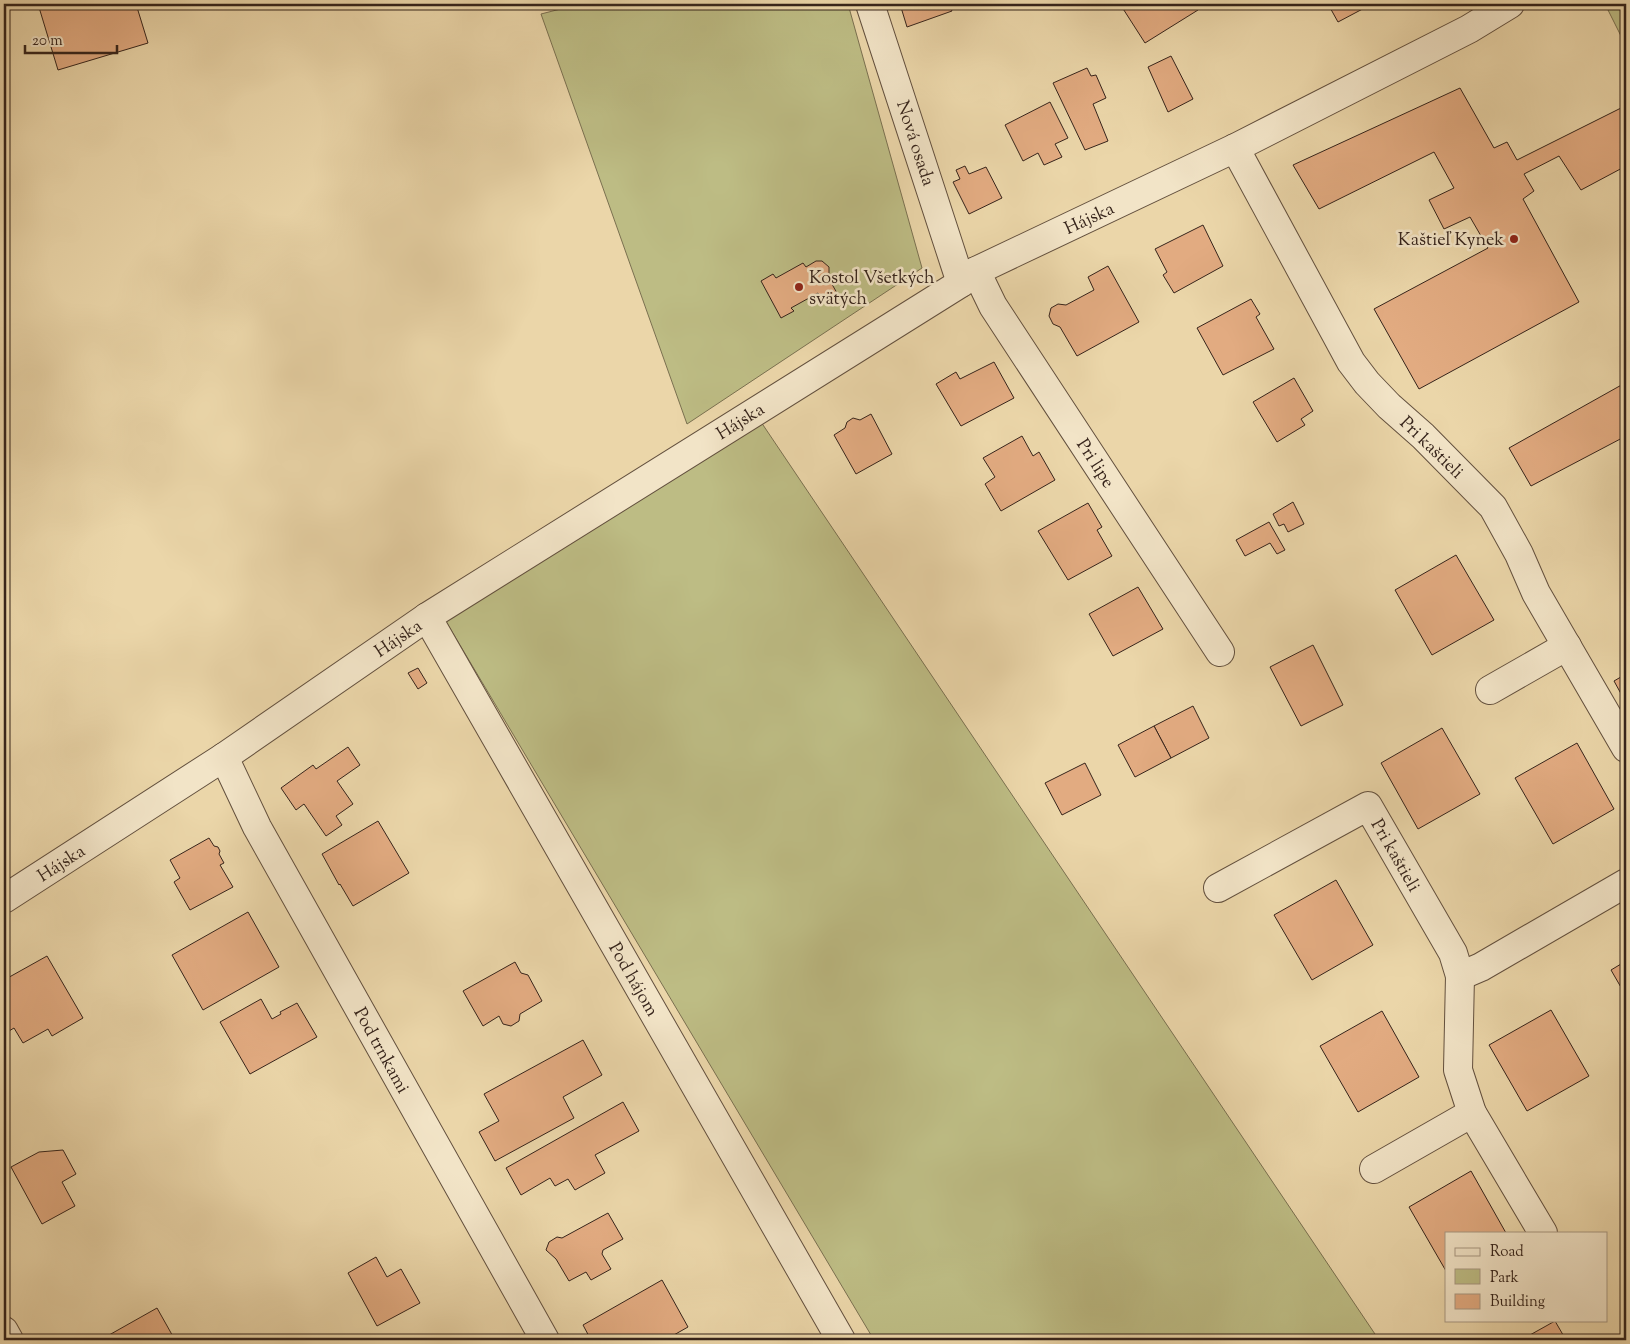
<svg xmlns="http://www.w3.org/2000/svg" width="1630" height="1344" font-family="'Sorts Mill Goudy',serif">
  <rect width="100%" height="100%" fill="#ebd6a9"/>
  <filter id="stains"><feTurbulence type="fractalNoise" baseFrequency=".004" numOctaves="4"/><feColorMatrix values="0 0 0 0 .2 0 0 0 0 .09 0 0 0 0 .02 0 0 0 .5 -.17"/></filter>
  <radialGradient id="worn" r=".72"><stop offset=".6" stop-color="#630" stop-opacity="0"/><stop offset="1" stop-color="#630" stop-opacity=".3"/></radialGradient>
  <g fill="#bdbc84" stroke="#7a7050">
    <path d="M580 4H848L922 268 687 424 541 14Z"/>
    <path d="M1605 4H1626V46Z"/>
    <path d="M759 419 1379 1340H874L445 620Z"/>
  </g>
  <g fill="#e2ab81" stroke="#36241b">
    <path d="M38 4H136L148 43 58 70Z"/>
    <path d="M900 4H949L952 11 907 27Z"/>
    <path d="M1120 4H1195L1198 10 1145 43Z"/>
    <path d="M1328 4H1372L1338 22Z"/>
    <path d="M1171 56 1193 99 1168 112 1148 67Z"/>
    <path d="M1087 68 1091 76 1096 75 1106 98 1093 104 1108 141 1085 150 1053 83Z"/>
    <path d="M1460 88 1494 148 1507 142 1517 160 1623 107 1626 112V166L1581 190 1559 156 1524 174 1534 191 1523 199 1579 302 1419 389 1374 309 1488 248 1470 217 1444 229 1429 200 1454 188 1434 152 1319 209 1293 165Z"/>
    <path d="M1050 102 1068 138 1055 144 1062 157 1044 165 1038 153 1023 161 1005 125Z"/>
    <path d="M965 166 969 174 986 167 1002 198 969 214 953 182 960 179 956 170Z"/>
    <path d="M1203 225 1223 266 1174 293 1163 275 1167 272 1155 249Z"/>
    <path d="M816 261H822L829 267V279L837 293 823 301 818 293 791 308 794 311 781 318 761 281 773 274 776 278 803 263 806 267Z"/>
    <path d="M1108 266 1139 322 1077 356 1060 327 1053 324 1049 316 1051 308 1058 304 1066 305 1094 290 1088 277Z"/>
    <path d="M1251 299 1260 314 1256 317 1274 349 1223 375 1197 328Z"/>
    <path d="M994 362 1014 398 961 426 936 384 956 372 960 379Z"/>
    <path d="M1294 378 1313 411 1301 419 1305 425 1277 442 1253 402Z"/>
    <path d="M1625 383 1626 436 1531 486 1509 448Z"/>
    <path d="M871 414 892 454 856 474 834 435 845 428 847 422 853 418 860 420Z"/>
    <path d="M1022 436 1033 456 1039 452 1055 480 1001 511 985 484 995 477 983 458Z"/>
    <path d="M1293 502 1304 524 1288 532 1284 524 1279 526 1273 514Z"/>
    <path d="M1088 503 1102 527 1097 530 1112 556 1068 580 1038 531Z"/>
    <path d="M1269 522 1285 550 1277 554 1270 543 1245 556 1236 540Z"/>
    <path d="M1456 555 1494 620 1432 655 1395 590Z"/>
    <path d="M1138 587 1163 629 1113 656 1089 614Z"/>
    <path d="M1313 645 1343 705 1301 726 1270 667Z"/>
    <path d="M418 668 427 683 418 689 408 673Z"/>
    <path d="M1626 674V700L1625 701 1614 681Z"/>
    <path d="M1193 706 1209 738 1171 758 1154 726Z"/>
    <path d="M1154 726 1171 758 1135 777 1118 745Z"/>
    <path d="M1442 728 1480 794 1418 829 1381 763Z"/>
    <path d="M1577 743 1614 809 1553 844 1515 778Z"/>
    <path d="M348 747 360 765 337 781 353 804 336 816 342 825 326 836 304 804 296 810 281 788 313 765 316 769Z"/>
    <path d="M1085 763 1101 795 1062 815 1045 783Z"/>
    <path d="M378 821 409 873 353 906 340 884 339 885 322 854Z"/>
    <path d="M209 838 214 846 218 847 220 851 219 854 224 863 220 865 233 887 190 910 174 882 180 878 170 860Z"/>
    <path d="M1336 880 1373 945 1312 980 1274 915Z"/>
    <path d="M248 912 279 967 203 1010 172 955Z"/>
    <path d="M47 956 83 1018 52 1036 48 1029 23 1043 14 1028 4 1034V980Z"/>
    <path d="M1626 961V996L1611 970Z"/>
    <path d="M515 962 521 973 528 975 542 1001 520 1014 519 1021 511 1026 503 1024 499 1016 483 1026 463 991Z"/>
    <path d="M261 999 272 1019 281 1014 280 1012 297 1003 317 1037 250 1074 220 1022Z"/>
    <path d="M1551 1010 1589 1076 1527 1111 1489 1045Z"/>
    <path d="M1382 1011 1419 1077 1358 1112 1320 1046Z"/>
    <path d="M583 1040 602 1075 563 1097 574 1118 495 1161 479 1132 499 1121 484 1094Z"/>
    <path d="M623 1102 639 1131 595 1155 605 1173 575 1190 568 1179 555 1186 550 1178 521 1195 506 1168Z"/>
    <path d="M63 1150 76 1174 62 1182 75 1206 42 1224 11 1167 39 1152Z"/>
    <path d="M1471 1171 1506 1233H1446V1271L1409 1207Z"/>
    <path d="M608 1213 623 1239 603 1250 602 1254 611 1269 591 1280 586 1272 569 1281 556 1259 546 1250 549 1242 557 1237 562 1238Z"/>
    <path d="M376 1257 387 1277 401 1269 420 1303 377 1326 348 1273Z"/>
    <path d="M662 1280 688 1327 665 1340H591L583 1325Z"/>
    <path d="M157 1308 175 1340H103L102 1339Z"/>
    <path d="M1555 1321 1566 1340H1521Z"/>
  </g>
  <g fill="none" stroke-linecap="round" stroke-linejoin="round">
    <g stroke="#63503e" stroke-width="30">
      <g id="minor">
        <path d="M870 4 961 283"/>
        <path d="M1235 148 1351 362 1367 383 1389 406 1423 436 1493 507 1519 554 1536 593 1626 748"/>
        <path d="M976 271 993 306 1220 652"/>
        <path d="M427 617 841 1340"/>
        <path d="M1490 690 1567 646"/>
        <path d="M224 757 257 827 545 1340"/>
        <path d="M1218 888 1368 806 1453 953 1460 976 1481 967 1626 883"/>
        <path d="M4 899 224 757 427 617 961 283 976 271 1235 148 1469 29 1510 4"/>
        <path d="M1460 976 1458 1070 1472 1113 1543 1233"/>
        <path d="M1374 1169 1472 1113"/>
        <path d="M4 1331 9 1340"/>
      </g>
    </g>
    <use href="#minor" stroke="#f2e4c7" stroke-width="28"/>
  </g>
  <g fill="#8f2418" stroke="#f2e4c7" stroke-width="2">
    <circle cx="1514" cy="239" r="5"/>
    <circle cx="799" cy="287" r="5"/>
  </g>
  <g text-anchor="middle" stroke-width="5" stroke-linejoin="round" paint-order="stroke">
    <g font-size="18" fill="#36241b" stroke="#f2e4c7">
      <text transform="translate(916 143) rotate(72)" y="6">Nová osada</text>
      <text transform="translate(1089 218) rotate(-25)" y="6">Hájska</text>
      <text transform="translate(740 421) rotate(-32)" y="6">Hájska</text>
      <text transform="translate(1432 447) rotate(44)" y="6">Pri kaštieli</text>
      <text transform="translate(1096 463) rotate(57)" y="6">Pri lipe</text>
      <text transform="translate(398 638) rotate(-34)" y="6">Hájska</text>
      <text transform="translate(1396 855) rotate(60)" y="6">Pri kaštieli</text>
      <text transform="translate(61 863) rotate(-33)" y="6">Hájska</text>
      <text transform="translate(634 979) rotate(60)" y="6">Pod hájom</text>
      <text transform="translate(382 1050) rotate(61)" y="6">Pod trnkami</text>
    </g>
    <g font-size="18" fill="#36241b" stroke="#f2e4c7" text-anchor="end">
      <text x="1504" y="245">Kaštieľ Kynek</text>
      <text x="809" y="283" text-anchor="start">Kostol Všetkých<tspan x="809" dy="21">svätých</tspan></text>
    </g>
  </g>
  <rect width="1630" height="1344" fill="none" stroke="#ebd6a9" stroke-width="20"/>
  <rect x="5" y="5" width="1620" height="1334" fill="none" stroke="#36241b" stroke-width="2.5"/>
  <rect x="10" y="10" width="1610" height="1324" fill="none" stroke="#36241b"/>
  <rect x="1445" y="1232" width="162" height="90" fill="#f2e4c7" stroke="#a79782"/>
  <rect x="1455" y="1248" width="25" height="8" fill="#f2e4c7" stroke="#a79782"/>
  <text x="1490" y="1256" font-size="15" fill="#36241b">Road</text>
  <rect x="1455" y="1269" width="25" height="15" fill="#bdbc84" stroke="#a79782"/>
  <text x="1490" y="1282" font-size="15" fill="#36241b">Park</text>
  <rect x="1455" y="1294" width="25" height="15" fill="#e2ab81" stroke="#a79782"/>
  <text x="1490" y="1306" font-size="15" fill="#36241b">Building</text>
  <path d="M25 45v8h92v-8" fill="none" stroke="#36241b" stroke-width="2.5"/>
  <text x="32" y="45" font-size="15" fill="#36241b" stroke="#f2e4c7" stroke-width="4" paint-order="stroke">20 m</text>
  <rect width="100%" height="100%" filter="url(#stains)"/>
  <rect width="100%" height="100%" fill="url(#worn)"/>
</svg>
